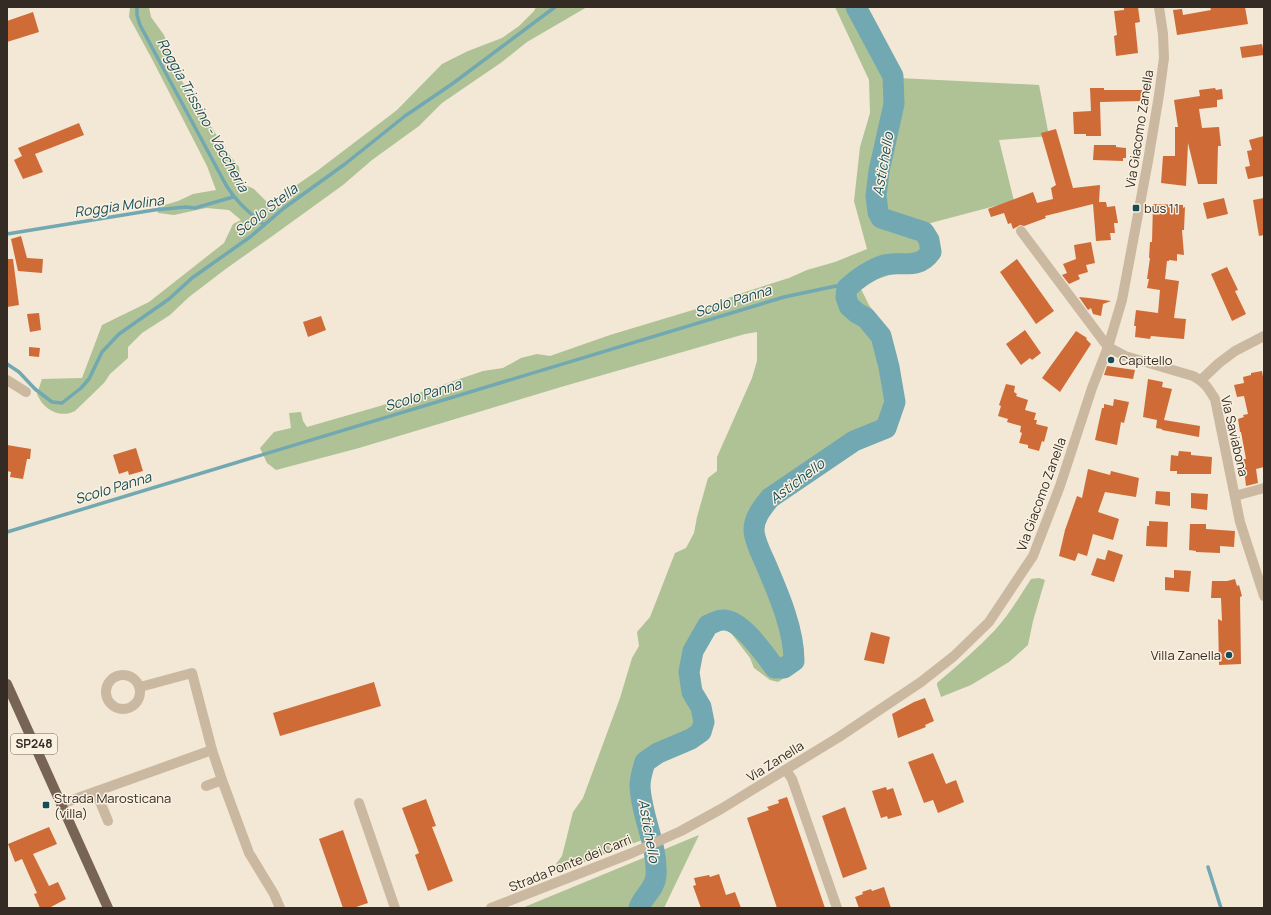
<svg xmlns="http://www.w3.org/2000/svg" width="1271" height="915" font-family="Manrope,sans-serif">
  <rect width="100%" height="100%" fill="#f2e8d5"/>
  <g fill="#aec295">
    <path d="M130 7H149L151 17 164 35 180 78 228 153 239 167 241 183 254 189 269 204 317 171 397 110 442 64 468 51 502 38 519 26 534 11 536 7H587L527 42 502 62 442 103 419 126 372 160 343 185 271 237 227 268 189 297 170 315 142 333 128 347V358L110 374 104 383 75 411C59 419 43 409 37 394L42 379 82 378 102 325 149 302 224 243 233 224 241 220 229 210 206 208 174 215 158 213V207L178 201 193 194 216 190 207 166 152 59 129 17Z"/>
    <path d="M835 7H860L884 57 894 68 899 78 1039 85 1049 136 999 140 1014 201 923 225 937 260 871 281 860 287 869 305 889 333 896 354 901 394 894 422 888 433 852 447 789 488 763 514 760 522 764 535 777 566 800 644 798 659 792 673 778 682 770 680 754 668 750 658 731 633 729 629 714 626 702 652 696 682 710 731 705 739 695 748 679 751 656 764 648 779 659 834 623 847H622L557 873 556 864 562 856 573 812 583 798 620 698 632 658 639 646 637 632 650 617 675 553 686 548 694 533 697 517 708 478 717 471V457L752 378 757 361V332L745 334 561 387 359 448 276 470 267 463 260 448 274 432 291 428 289 413 301 412 303 421 307 427 380 406 483 371 503 368 521 358 537 354 550 356 610 335 703 307 748 291 789 278 807 270 835 262 867 249 854 201 860 147 870 113 869 80Z"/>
    <path d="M1039 578 1045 580 1033 621 1028 645 1009 662 971 685 941 697 937 685V683C957 666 977 649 995 630 1009 615 1020 596 1031 579Z"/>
    <path d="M699 835 664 908H522Z"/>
  </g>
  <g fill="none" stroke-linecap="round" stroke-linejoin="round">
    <g stroke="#72a8b1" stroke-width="3.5">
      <path d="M137 7V15L140 25 226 185C236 202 249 212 264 225"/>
      <path d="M7 234 154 210 186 207 195 208 233 197"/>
      <path d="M7 364 19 372 35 389 52 402 62 403 81 388 89 379 102 352 119 334 169 299 192 278 250 237 284 208 345 164 405 116 452 84 555 7"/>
      <path d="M7 532 784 297 836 286 847 288"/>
      <path d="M1208 867 1221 908"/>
    </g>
    <path stroke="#72a8b1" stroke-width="21" d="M639 908C643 896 655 889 656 876 658 845 641 816 640 786 640 777 643 769 645 762L658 753 691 739 701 732 704 722 701 707 692 692 689 672 693 651 708 625C713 623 718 620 723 620 741 619 765 655 775 668H784L794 661C794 630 779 595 767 567 763 557 754 541 754 530 754 517 763 507 770 498L854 441 886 428 895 402 889 367 881 336 866 318 857 313 849 306 846 297 847 288C857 279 868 271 881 266 899 259 917 272 931 252L929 240 924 232 881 218 878 212 876 196 879 171 894 104 893 76 856 7"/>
  </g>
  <g fill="#cf6b37">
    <path d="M1124 7H1138L1140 22 1135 23 1138 53 1116 56 1114 36 1117 35 1114 11 1124 10Z"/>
    <path d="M1210 7H1245L1248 24 1177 35 1173 10 1182 9 1183 15 1211 10Z"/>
    <path d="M33 12 39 32 7 42V21Z"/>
    <path d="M1262 44 1264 55 1242 58 1240 47Z"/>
    <path d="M1090 88H1104V90H1142V101L1100 102 1101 136H1086V134H1074L1073 112 1091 111Z"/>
    <path d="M1215 88 1216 90 1222 89 1223 99 1217 100V107L1199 109 1202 128 1219 127 1221 146H1218L1217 184H1198L1188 143 1186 186 1161 183 1163 156H1175V127H1178L1174 100 1200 96 1199 90Z"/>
    <path d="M79 123 84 135 35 154 43 172 23 179 14 160 22 156 18 148Z"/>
    <path d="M1056 129 1073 188 1100 185 1099 202H1106L1107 207 1115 206 1118 223H1114L1115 233H1110L1111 240 1096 241 1093 204 1045 216 1046 218 1024 226 1020 225 1013 229 1011 223 1008 224 1004 213 991 217 988 209 1033 192 1037 203 1053 199 1051 188 1056 185 1041 133Z"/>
    <path d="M1264 136V176L1248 179 1245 167 1250 166 1247 151 1252 150 1249 140Z"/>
    <path d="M1094 145H1116V147L1126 148V158H1123V161L1093 160Z"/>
    <path d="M1224 198 1228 214 1207 219 1203 203Z"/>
    <path d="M1264 198V235L1259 236 1253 200Z"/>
    <path d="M1153 204 1183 205V208L1185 207 1184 230H1182L1184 255 1177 254V261L1169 260V261H1167L1165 279 1179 281 1174 318 1186 319 1184 339 1151 336 1150 339 1135 337 1136 326H1134L1136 310 1158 313 1160 290 1147 288 1149 279H1147L1150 258H1149L1150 242H1152Z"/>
    <path d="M21 236 27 258 43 259 42 273 18 271 11 239Z"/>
    <path d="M1091 242 1095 263 1086 265 1088 272 1078 275 1080 279 1069 284 1062 275 1067 273 1063 264 1076 259 1074 245Z"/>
    <path d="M7 259H13L19 305 7 307Z"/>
    <path d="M1017 259 1054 311 1036 324 1000 272Z"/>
    <path d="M1227 267 1238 290 1235 291 1246 314 1232 321 1211 274Z"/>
    <path d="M1079 297 1089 298 1111 301 1103 304 1101 316 1093 314 1091 308 1088 310Z"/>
    <path d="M39 313 41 330 30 332 27 314Z"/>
    <path d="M321 316 326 330 308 337 303 322Z"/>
    <path d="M1025 330 1041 353 1032 360 1030 358 1021 365 1006 344Z"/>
    <path d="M1076 331 1087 338 1086 339 1091 344 1060 392 1042 378Z"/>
    <path d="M29 347 40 348 39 357 29 356Z"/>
    <path d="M1107 366 1135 370 1133 379 1104 375Z"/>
    <path d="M1262 371 1264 383V467L1256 469 1258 483 1246 486 1243 459H1246L1241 432H1240L1238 419 1244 417 1243 415 1248 414 1244 396 1237 397 1234 385 1244 383 1243 377 1251 375V373Z"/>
    <path d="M1148 379 1163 382 1162 387 1172 389 1164 420 1200 426 1199 437 1162 430V429L1156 428 1157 420 1143 417Z"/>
    <path d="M1006 384 1015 386 1014 392 1017 394 1016 396 1028 400 1025 410 1036 413 1034 420H1037L1036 424 1048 427 1044 442 1042 441 1039 451 1028 448V445L1019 443 1022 433 1020 432 1021 426 1007 422 1008 419 998 416 1001 406 999 405Z"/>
    <path d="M1114 399 1129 402 1124 423 1121 422 1117 445 1095 440 1102 408H1104V404L1113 406Z"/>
    <path d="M7 445 31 449 30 459H27L23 479 10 477 11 472 7 471Z"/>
    <path d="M136 448 143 471 129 475 128 471 119 474 113 455Z"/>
    <path d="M1179 451 1191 452V455L1212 457 1211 474H1177V471H1170L1171 455 1178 456Z"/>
    <path d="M1088 469 1110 475 1111 471 1139 478 1136 497 1105 492 1098 512 1119 519 1113 540 1093 534 1087 556 1078 553 1075 561 1059 556 1065 530 1077 496 1082 498Z"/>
    <path d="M1156 491 1170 492V506L1155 504Z"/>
    <path d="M1191 493 1208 494 1207 510 1191 508Z"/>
    <path d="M1149 521 1168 522 1167 547 1146 546 1147 526H1149Z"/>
    <path d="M1190 524H1206V529L1235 531 1234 547 1220 546V553L1196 552V551L1189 550Z"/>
    <path d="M1108 550 1123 555 1114 582 1091 575 1097 558 1105 560Z"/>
    <path d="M1174 570 1191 571 1189 592 1165 590V577L1174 578Z"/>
    <path d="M1235 579 1237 586 1239 585 1242 596 1240 597 1241 664 1219 665 1218 619 1222 621 1221 598H1211L1212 581H1227Z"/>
    <path d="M871 632 890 637 884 664 864 660Z"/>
    <path d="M374 682 381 706 280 736 273 713Z"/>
    <path d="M925 698 934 721 925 725 926 727 898 738 892 714 914 702Z"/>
    <path d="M933 753 946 784 956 780 964 802 938 813 933 800 924 803 908 762Z"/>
    <path d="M886 787 887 790 893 788 902 815 888 819 887 816 881 818 872 791Z"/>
    <path d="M787 797 825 908H777L747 818 769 810 767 807 779 803 778 800Z"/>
    <path d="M426 799 436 826 432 827 453 881 428 891 415 855 419 853 402 808Z"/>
    <path d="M845 807 867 869 843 878 822 816Z"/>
    <path d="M49 827 57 844 33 854 49 886 58 882 66 899 49 908H40L34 894 37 893 22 859 15 862 8 844Z"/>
    <path d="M343 830 368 903 353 908H343L319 839Z"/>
    <path d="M719 874 726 895 735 892 741 908H701L693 886 696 885 694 878 709 875 710 877Z"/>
    <path d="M884 887 891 908H859L855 897 863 894 862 892 871 889 872 891Z"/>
  </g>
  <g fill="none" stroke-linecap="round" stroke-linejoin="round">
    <g stroke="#cbb8a1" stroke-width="10">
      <path d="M1021 231 1108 347 1125 356 1193 376C1205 382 1208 388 1215 399L1240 522 1264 596"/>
      <path d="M7 380 26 392"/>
      <path d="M1201 380 1219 363 1235 351 1264 336"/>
      <path d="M1235 496 1264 488"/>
      <circle cx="123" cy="692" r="17"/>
      <path d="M786 770 792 779 837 908"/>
      <path d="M222 780 249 853 274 894 280 908"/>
      <path d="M206 786 222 780 212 750"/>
      <path d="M96 792 108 821"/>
      <path d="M359 803 395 908"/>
      <path d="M61 804 212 750 192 673 140 687"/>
      <path d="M491 908 632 853 681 831 721 809 839 737 921 682 954 656 989 622 1033 556 1060 486 1092 388 1108 347 1122 300 1148 161 1159 95 1164 58 1163 34 1159 7"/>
    </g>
    <path stroke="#786454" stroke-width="10" d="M7 684 108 908"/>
  </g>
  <g fill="#174d58" stroke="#faf1e1" stroke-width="1.5">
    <rect x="1132" y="204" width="8" height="8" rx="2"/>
    <circle cx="1111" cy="360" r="4"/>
    <circle cx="1229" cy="655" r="4"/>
    <rect x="42" y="801" width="8" height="8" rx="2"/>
  </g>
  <g text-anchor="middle" stroke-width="3" stroke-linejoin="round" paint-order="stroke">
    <rect fill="#faf1e1" stroke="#6f665d" stroke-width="1" x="11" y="734" width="46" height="20" rx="3"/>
    <g font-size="12" font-weight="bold" fill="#342b24">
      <text x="34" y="748">SP248</text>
    </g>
    <g font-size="13" fill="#342b24" stroke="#faf1e1">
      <text transform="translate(1139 129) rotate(-81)" y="5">Via Giacomo Zanella</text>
      <text transform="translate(1235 436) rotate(77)" y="5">Via Saviabona</text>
      <text transform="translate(1041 494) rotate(-70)" y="5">Via Giacomo Zanella</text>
      <text transform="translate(775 761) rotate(-32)" y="5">Via Zanella</text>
      <text transform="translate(570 863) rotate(-22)" y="5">Strada Ponte dei Carri</text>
    </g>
    <g font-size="13" fill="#342b24" stroke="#faf1e1" text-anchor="start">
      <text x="1144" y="213">bus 11</text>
      <text x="1119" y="365">Capitello</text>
      <text x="1221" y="660" text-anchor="end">Villa Zanella</text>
      <text x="54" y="803">Strada Marosticana<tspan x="54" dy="15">(villa)</tspan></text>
    </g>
    <g font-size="14" font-style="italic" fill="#174d58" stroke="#faf1e1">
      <text transform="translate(203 115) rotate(61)" y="5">Roggia Trissino - Vaccheria</text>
      <text transform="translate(883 164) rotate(-80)" y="5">Astichello</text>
      <text transform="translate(119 206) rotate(-8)" y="5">Roggia Molina</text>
      <text transform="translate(266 210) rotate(-38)" y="5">Scolo Stella</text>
      <text transform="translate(733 301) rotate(-17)" y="5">Scolo Panna</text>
      <text transform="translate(423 395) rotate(-17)" y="5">Scolo Panna</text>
      <text transform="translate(797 481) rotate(-37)" y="5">Astichello</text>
      <text transform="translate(113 488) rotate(-17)" y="5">Scolo Panna</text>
      <text transform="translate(649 831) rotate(80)" y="5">Astichello</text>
    </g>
  </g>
  <rect width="1271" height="915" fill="none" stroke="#342b24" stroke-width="16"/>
</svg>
